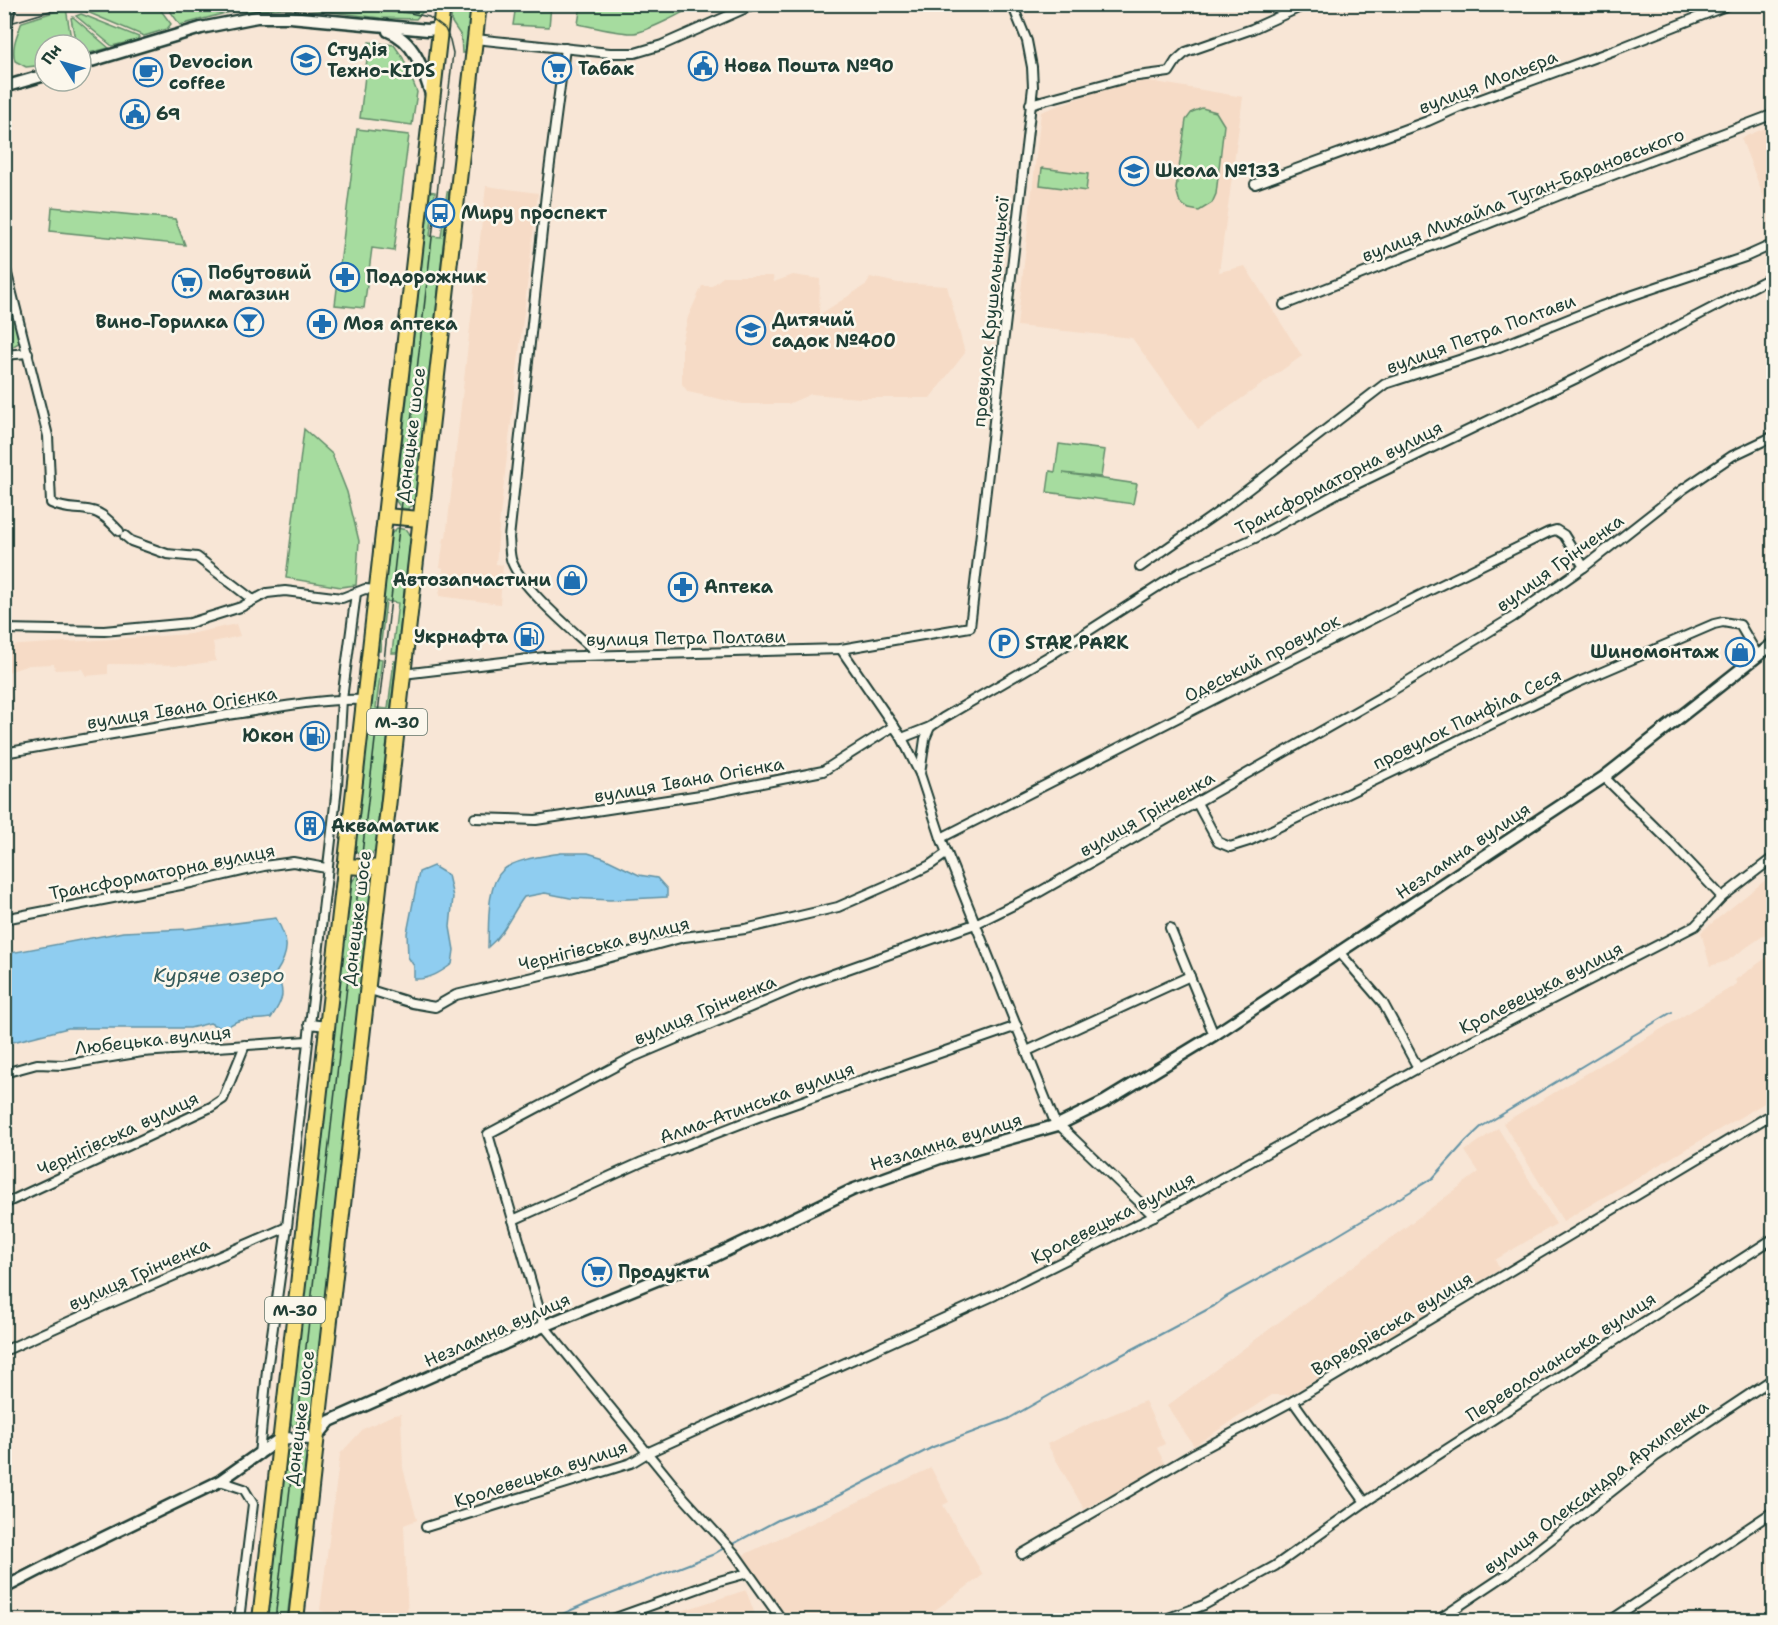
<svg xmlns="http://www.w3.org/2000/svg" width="1778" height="1625" font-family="'Shantell Sans',sans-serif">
  <rect width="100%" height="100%" fill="#f8e6d6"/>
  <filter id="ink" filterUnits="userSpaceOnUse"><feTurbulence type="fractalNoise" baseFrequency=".0167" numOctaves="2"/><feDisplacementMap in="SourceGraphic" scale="12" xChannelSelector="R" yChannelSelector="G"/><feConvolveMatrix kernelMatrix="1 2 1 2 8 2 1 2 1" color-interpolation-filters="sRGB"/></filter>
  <g filter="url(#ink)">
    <g fill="#f6dbc6">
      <path d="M1132 78 1243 97 1219 272 1245 266 1302 356 1198 429 1132 338 1017 326 1041 112Z"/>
      <path d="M1773 125V221L1741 138Z"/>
      <path d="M486 186 538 193 500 516 496 564 503 565 500 604 439 596 443 568 440 567 444 538H446Z"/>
      <path d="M793 275 820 279 819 315 867 284 870 277 898 283 947 286 965 353 930 398H860L811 394 788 404H743L688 392 682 384V342L688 317 702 286H712L724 276H773L774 282Z"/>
      <path d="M236 624 240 636 213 642 216 661 190 665 108 664V674L86 676 82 669 55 670 54 664 29 665 5 673V646L190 634Z"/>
      <path d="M1773 874V929L1727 961 1710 966 1701 932Z"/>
      <path d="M1773 953V1098L1563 1221 1503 1123 1737 984 1735 980Z"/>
      <path d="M1498 1128 1556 1224 1495 1260 1500 1269 1440 1306 1290 1395H1272L1194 1446 1167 1406 1479 1172 1465 1151Z"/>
      <path d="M1145 1401 1165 1444 1157 1448 1166 1466 1084 1509 1047 1444 1091 1423Z"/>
      <path d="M401 1414 403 1468 417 1520 404 1525 408 1620H340L320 1610 340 1454 363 1429 393 1415Z"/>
      <path d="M931 1468 949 1502 943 1505 983 1575 935 1610 912 1620H790L741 1556Z"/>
      <path d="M746 1590 757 1620H654Z"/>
    </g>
    <g fill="#a6dc9f" stroke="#628c6a" stroke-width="1.5">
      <path d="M79 5H157L171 24 167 29 144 36 73 6Z"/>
      <path d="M166 5H429L416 19 380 18 308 9 283 8 230 12 180 25Z"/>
      <path d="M452 5H471L466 53H462L461 36 451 21Z"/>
      <path d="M516 5H551L549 27 513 25Z"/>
      <path d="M581 5V4L694 5C686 12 645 32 634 33 620 34 593 27 578 24Z"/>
      <path d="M66 8 72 45H45V65L26 67 15 61C11 47 17 35 22 22Z"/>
      <path d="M81 14 139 37 137 40 112 46 76 16Z"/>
      <path d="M73 17 109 48 81 55V45H76L71 18Z"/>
      <path d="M369 42 394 45 403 58 417 92 412 125 360 118Z"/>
      <path d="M1202 108 1216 112 1224 125 1216 194 1212 203 1199 211 1189 209 1180 203 1176 189 1186 120 1192 112Z"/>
      <path d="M357 129 409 135 394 251 372 248 364 308 335 305Z"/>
      <path d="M1042 168 1088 174 1086 191 1040 185Z"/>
      <path d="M429 191 435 192 430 236 441 237 447 192H449L415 504 407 509 401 508 396 501Z"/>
      <path d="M52 207 175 219 185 245 50 231Z"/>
      <path d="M4 280 20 342 9 349 5 333Z"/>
      <path d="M304 429 332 454 347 492 359 541 356 585 341 587 286 578Z"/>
      <path d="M1059 444 1105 450 1101 477 1063 473 1137 484 1133 504 1047 492 1050 471 1055 472Z"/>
      <path d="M397 528 407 530 411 536 397 653H392L398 603 386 601 380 651H377L390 535Z"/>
      <path d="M376 658 382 659 376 708 388 709 394 661H396L375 850 369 857 360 856 354 848Z"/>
      <path d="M357 875C365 876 371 877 372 886L311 1417 307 1428H294L290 1422 351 883Z"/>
      <path d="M293 1447 304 1450 306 1456 287 1620H268L287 1452Z"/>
    </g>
    <g fill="#8fcdf0" stroke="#6293a5" stroke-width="1.5">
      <path d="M561 853H588L604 858 639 875 657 878 667 889V897L610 900 570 898 545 893 524 897C512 913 504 934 488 947 489 926 486 885 503 870 515 859 545 856 561 853Z"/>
      <path d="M433 866 448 875 453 897 450 927 454 950 452 964C441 972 429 980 414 979V966L408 957 407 933 419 872Z"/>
      <path d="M276 918C288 940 291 950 276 973 286 993 283 1000 271 1018 261 1020 251 1019 242 1020 227 1022 230 1034 210 1023L190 1028H68L5 1044V954L123 932 188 929Z"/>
    </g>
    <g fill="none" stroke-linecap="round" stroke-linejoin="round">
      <g stroke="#6293a5" stroke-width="2">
        <path d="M731 1545 778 1520 830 1500 933 1447 1008 1419 1099 1367 1214 1306 1226 1297 1330 1240 1433 1178 1466 1141 1481 1127 1672 1012"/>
        <path d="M549 1620 585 1604 712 1555 726 1547"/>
      </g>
      <g stroke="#1f3d34" stroke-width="12">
        <g id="street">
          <path d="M475 39 610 53H635L662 45 755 4"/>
          <path d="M565 48 546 194 509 538C510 546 509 555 512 562 523 590 575 632 598 654"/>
          <path d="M1030 104 1130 77 1169 72 1176 61 1186 52 1252 29 1307 4"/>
          <path d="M1255 184 1428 121 1457 108 1615 50 1731 4"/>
          <path d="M4 262 48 436 51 503C68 511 76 507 92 511 103 513 112 524 119 531"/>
          <path d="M1284 305 1560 195 1774 114"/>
          <path d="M4 355 28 353"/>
          <path d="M125 536 131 541 167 554 197 557 253 600"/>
          <path d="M1140 567 1220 511 1385 384 1499 347 1601 306 1745 257 1774 244"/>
          <path d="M4 629 104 631 190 623 241 607 267 593 285 591 342 598 365 589 376 590"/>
          <path d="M841 649 902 738 920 774 941 838 1054 1120 1154 1216"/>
          <path d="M403 674 545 657 841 649 970 627 1033 87 1032 67 1027 41 1012 4"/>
          <path d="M902 738 930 727"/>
          <path d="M4 753C83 739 162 725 241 713 282 707 323 698 364 700"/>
          <path d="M920 774 925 739 930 727 943 718 1051 655 1179 573 1257 537 1336 494 1577 378 1774 276"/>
          <path d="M1604 777 1673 845 1722 897"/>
          <path d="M1197 803 1218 842 1230 847 1249 841 1579 682 1714 624 1723 622 1740 625 1758 656"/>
          <path d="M475 818 536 820 707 794 823 771 894 726"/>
          <path d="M941 838 1388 611 1549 532 1556 530 1564 535 1584 567"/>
          <path d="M4 919 191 883 264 866 293 862 326 868"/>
          <path d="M1170 928 1214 1035"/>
          <path d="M1340 953 1383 1003 1418 1068"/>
          <path d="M367 989 412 1003 435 1007 456 995 567 969 684 937 745 929 838 907 906 877 930 865 947 853"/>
          <path d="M309 1024 327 1026"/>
          <path d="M1027 1051 1190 976"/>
          <path d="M4 1073 37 1064 63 1065 142 1052 307 1041"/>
          <path d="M4 1204 211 1107 223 1099 245 1045"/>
          <path d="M513 1220 642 1162 771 1112 1017 1026"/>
          <path d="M4 1351 106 1305 287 1227"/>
          <path d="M1293 1401 1365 1502"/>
          <path d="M259 1455 267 1370 287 1227 337 787 342 699 356 593"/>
          <path d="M220 1481 244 1489 253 1504 239 1620"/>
          <path d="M426 1527 631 1463 649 1452 995 1295 1154 1216 1418 1068 1695 926 1722 897 1774 857"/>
          <path d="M1022 1554 1195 1453 1293 1401 1774 1113"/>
          <path d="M610 1620 719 1581 748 1573"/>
          <path d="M782 1620 735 1554 684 1498 544 1326 488 1134 631 1058 805 984 975 924 1036 894 1390 692 1513 617 1584 567 1682 490 1732 456 1774 436"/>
          <path d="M1154 1620 1166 1619 1204 1605 1275 1566 1365 1502 1774 1238"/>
          <path d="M1438 1620 1507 1574 1655 1457 1774 1378"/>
          <path d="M1611 1620 1774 1511"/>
        </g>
      </g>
      <g stroke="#1f3d34" stroke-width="15">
        <g id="secondary">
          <path d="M388 31C414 40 423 69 431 94"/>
          <path d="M4 33 10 4"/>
          <path d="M81 64 201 28 257 17H290L428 30 434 29 440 24"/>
          <path d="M4 87 45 75"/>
          <path d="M4 1588 72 1553 220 1481 281 1438 315 1439 330 1421 544 1326 715 1256 852 1190 940 1158 1058 1125 1104 1102 1214 1035 1604 777 1774 643"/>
        </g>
      </g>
      <g stroke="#1f3d34" stroke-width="18">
        <g id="highway">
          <path d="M385 516 420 519"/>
          <path d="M345 866 381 868"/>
          <path d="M260 1620 443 4"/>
          <path d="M296 1620 479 4"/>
        </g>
      </g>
      <use href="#street" stroke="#fbf7ec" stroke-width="8"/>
      <use href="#secondary" stroke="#fbf7ec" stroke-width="10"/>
      <use href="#highway" stroke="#fae180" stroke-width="14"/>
      <g stroke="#1f3d34" stroke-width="1.5">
        <path d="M4 25 73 4"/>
        <path d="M275 1620 453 53 450 40 445 29 429 17 410 13 310 4"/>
      </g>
    </g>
  </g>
  <defs>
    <g id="school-ring" transform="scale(1.5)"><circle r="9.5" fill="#fbf7ec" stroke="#1f6fb2" stroke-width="1.5"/><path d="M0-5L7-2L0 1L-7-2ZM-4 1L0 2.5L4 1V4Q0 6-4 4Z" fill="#1f6fb2"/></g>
    <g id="civic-ring" transform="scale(1.5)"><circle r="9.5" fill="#fbf7ec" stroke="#1f6fb2" stroke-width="1.5"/><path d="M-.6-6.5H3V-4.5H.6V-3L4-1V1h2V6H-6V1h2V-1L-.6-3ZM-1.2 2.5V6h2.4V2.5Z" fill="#1f6fb2"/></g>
    <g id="supermarket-ring" transform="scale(1.5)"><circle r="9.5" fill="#fbf7ec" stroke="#1f6fb2" stroke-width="1.5"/><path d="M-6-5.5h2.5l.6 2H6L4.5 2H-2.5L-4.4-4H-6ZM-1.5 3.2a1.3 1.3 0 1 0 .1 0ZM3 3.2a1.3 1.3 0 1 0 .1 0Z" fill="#1f6fb2"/></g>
    <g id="cafe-ring" transform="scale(1.5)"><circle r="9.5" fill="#fbf7ec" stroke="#1f6fb2" stroke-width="1.5"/><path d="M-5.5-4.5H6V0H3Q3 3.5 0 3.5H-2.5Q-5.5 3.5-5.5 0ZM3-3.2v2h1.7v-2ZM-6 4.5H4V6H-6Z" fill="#1f6fb2"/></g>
    <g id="bus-ring" transform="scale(1.5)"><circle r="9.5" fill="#fbf7ec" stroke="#1f6fb2" stroke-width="1.5"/><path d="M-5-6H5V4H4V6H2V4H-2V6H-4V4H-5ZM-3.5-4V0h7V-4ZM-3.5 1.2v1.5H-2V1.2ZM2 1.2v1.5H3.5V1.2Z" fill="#1f6fb2"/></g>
    <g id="pharmacy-ring" transform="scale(1.5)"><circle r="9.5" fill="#fbf7ec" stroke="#1f6fb2" stroke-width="1.5"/><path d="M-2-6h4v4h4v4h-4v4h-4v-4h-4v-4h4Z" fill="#1f6fb2"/></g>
    <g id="bar-ring" transform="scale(1.5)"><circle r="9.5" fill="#fbf7ec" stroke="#1f6fb2" stroke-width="1.5"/><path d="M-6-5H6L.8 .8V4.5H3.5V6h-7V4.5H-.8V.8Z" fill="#1f6fb2"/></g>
    <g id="shop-ring" transform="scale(1.5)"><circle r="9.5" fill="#fbf7ec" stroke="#1f6fb2" stroke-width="1.5"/><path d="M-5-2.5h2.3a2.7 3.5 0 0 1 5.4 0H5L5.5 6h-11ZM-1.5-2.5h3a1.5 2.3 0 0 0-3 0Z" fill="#1f6fb2"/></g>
    <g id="fuel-ring" transform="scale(1.5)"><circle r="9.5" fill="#fbf7ec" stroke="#1f6fb2" stroke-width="1.5"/><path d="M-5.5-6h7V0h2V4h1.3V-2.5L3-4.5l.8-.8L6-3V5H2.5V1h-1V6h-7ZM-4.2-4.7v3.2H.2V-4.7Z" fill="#1f6fb2"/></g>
    <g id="parking-ring" transform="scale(1.5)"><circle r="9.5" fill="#fbf7ec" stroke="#1f6fb2" stroke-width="1.5"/><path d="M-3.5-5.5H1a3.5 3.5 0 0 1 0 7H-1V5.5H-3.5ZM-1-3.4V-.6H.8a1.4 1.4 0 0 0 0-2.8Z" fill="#1f6fb2"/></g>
    <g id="building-ring" transform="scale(1.5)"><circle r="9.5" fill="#fbf7ec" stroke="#1f6fb2" stroke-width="1.5"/><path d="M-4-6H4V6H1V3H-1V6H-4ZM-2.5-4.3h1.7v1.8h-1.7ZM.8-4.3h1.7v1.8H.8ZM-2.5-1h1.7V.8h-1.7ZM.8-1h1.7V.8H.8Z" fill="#1f6fb2"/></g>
  </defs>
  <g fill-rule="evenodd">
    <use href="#school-ring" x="306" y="60"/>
    <use href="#civic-ring" x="703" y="66"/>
    <use href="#supermarket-ring" x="557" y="69"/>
    <use href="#cafe-ring" x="148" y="72"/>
    <use href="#civic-ring" x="135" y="114"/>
    <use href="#school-ring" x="1134" y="171"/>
    <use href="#bus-ring" x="440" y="213"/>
    <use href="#pharmacy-ring" x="345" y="277"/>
    <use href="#supermarket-ring" x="187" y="283"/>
    <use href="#bar-ring" x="249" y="322"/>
    <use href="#pharmacy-ring" x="322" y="324"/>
    <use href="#school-ring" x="751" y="330"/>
    <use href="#shop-ring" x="572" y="580"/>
    <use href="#pharmacy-ring" x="683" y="587"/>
    <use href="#fuel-ring" x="529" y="637"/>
    <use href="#parking-ring" x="1004" y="643"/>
    <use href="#shop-ring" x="1740" y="652"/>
    <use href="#fuel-ring" x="315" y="736"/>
    <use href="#building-ring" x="310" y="826"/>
    <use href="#supermarket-ring" x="597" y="1272"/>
  </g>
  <g text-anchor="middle" stroke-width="5" stroke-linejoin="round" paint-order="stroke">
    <g fill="#fbf7ec" stroke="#61756b" stroke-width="1.5">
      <rect x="367" y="709" width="60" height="26" rx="4.5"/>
      <rect x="265" y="1297" width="60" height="26" rx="4.5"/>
    </g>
    <g font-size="16" font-weight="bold" fill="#1f3d34">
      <text x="397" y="728">М-30</text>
      <text x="295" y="1316">М-30</text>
    </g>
    <g font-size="18" font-weight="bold" fill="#1f3d34" stroke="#fbf7ec" text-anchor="start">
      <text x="327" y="56">Студія<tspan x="327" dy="21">Техно-KIDS</tspan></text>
      <text x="169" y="68">Devocion<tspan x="169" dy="21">coffee</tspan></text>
      <text x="724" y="72">Нова Пошта №90</text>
      <text x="578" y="75">Табак</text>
      <text x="156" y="120">69</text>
      <text x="1155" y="177">Школа №133</text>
      <text x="461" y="219">Миру проспект</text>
      <text x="208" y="279">Побутовий<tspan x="208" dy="21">магазин</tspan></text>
      <text x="366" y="283">Подорожник</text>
      <text x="772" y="326">Дитячий<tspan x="772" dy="21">садок №400</tspan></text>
      <text x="228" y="328" text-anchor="end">Вино-Горилка</text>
      <text x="343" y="330">Моя аптека</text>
      <text x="551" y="586" text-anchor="end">Автозапчастини</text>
      <text x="704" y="593">Аптека</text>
      <text x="508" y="643" text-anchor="end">Укрнафта</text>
      <text x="1025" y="649">STAR PARK</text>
      <text x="1719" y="658" text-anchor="end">Шиномонтаж</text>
      <text x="294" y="742" text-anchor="end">Юкон</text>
      <text x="331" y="832">Акваматик</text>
      <text x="618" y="1278">Продукти</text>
    </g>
    <g font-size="18" fill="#1f3d34" stroke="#fbf7ec">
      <text transform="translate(1488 82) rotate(-21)" y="6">вулиця Мольєра</text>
      <text transform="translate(1523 195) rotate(-21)" y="6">вулиця Михайла Туган-Барановського</text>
      <text transform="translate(991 312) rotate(-84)" y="6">провулок Крушельницької</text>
      <text transform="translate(1481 334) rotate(-20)" y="6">вулиця Петра Полтави</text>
      <text transform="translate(411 435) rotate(-83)" y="6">Донецьке шосе</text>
      <text transform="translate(1339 478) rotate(-27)" y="6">Трансформаторна вулиця</text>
      <text transform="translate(1560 563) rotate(-36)" y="6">вулиця Грінченка</text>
      <text transform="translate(686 638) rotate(-1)" y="6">вулиця Петра Полтави</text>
      <text transform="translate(1262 658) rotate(-27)" y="6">Одеський провулок</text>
      <text transform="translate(182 708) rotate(-9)" y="6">вулиця Івана Огієнка</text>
      <text transform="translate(1467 719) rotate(-26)" y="6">провулок Панфіла Сеся</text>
      <text transform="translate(689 780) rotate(-10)" y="6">вулиця Івана Огієнка</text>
      <text transform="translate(1147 814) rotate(-30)" y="6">вулиця Грінченка</text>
      <text transform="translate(1463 851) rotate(-34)" y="6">Незламна вулиця</text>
      <text transform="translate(162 872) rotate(-11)" y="6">Трансформаторна вулиця</text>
      <text transform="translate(357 918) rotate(-83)" y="6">Донецьке шосе</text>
      <text transform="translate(604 944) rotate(-14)" y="6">Чернігівська вулиця</text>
      <text transform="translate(1541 988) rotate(-27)" y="6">Кролевецька вулиця</text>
      <text transform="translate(705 1010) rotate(-23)" y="6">вулиця Грінченка</text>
      <text transform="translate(153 1040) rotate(-6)" y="6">Любецька вулиця</text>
      <text transform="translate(757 1103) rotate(-20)" y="6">Алма-Атинська вулиця</text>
      <text transform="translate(118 1134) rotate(-25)" y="6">Чернігівська вулиця</text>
      <text transform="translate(946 1142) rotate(-17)" y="6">Незламна вулиця</text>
      <text transform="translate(1113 1218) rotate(-27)" y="6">Кролевецька вулиця</text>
      <text transform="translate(139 1274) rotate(-24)" y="6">вулиця Грінченка</text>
      <text transform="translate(1392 1324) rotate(-31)" y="6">Варварівська вулиця</text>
      <text transform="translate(497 1330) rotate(-24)" y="6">Незламна вулиця</text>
      <text transform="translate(1561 1357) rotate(-33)" y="6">Переволочанська вулиця</text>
      <text transform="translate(300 1418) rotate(-83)" y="6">Донецьке шосе</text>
      <text transform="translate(541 1474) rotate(-18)" y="6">Кролевецька вулиця</text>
      <text transform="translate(1596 1487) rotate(-37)" y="6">вулиця Олександра Архипенка</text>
    </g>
    <g font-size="20" font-style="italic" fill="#355a5a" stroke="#fbf7ec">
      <text x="219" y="982">Куряче озеро</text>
    </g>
  </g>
  <rect width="1778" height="1625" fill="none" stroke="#fbf7ec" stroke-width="24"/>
  <rect x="12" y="12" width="1754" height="1601" fill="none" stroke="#1f3d34" stroke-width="2" filter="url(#ink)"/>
  <g transform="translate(63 63) rotate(307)"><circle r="28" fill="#fbf7ec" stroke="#a3ada2" stroke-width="1.5"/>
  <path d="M0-4.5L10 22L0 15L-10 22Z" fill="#1f6fb2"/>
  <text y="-9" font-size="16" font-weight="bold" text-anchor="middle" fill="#1f3d34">Пн</text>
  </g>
</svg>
